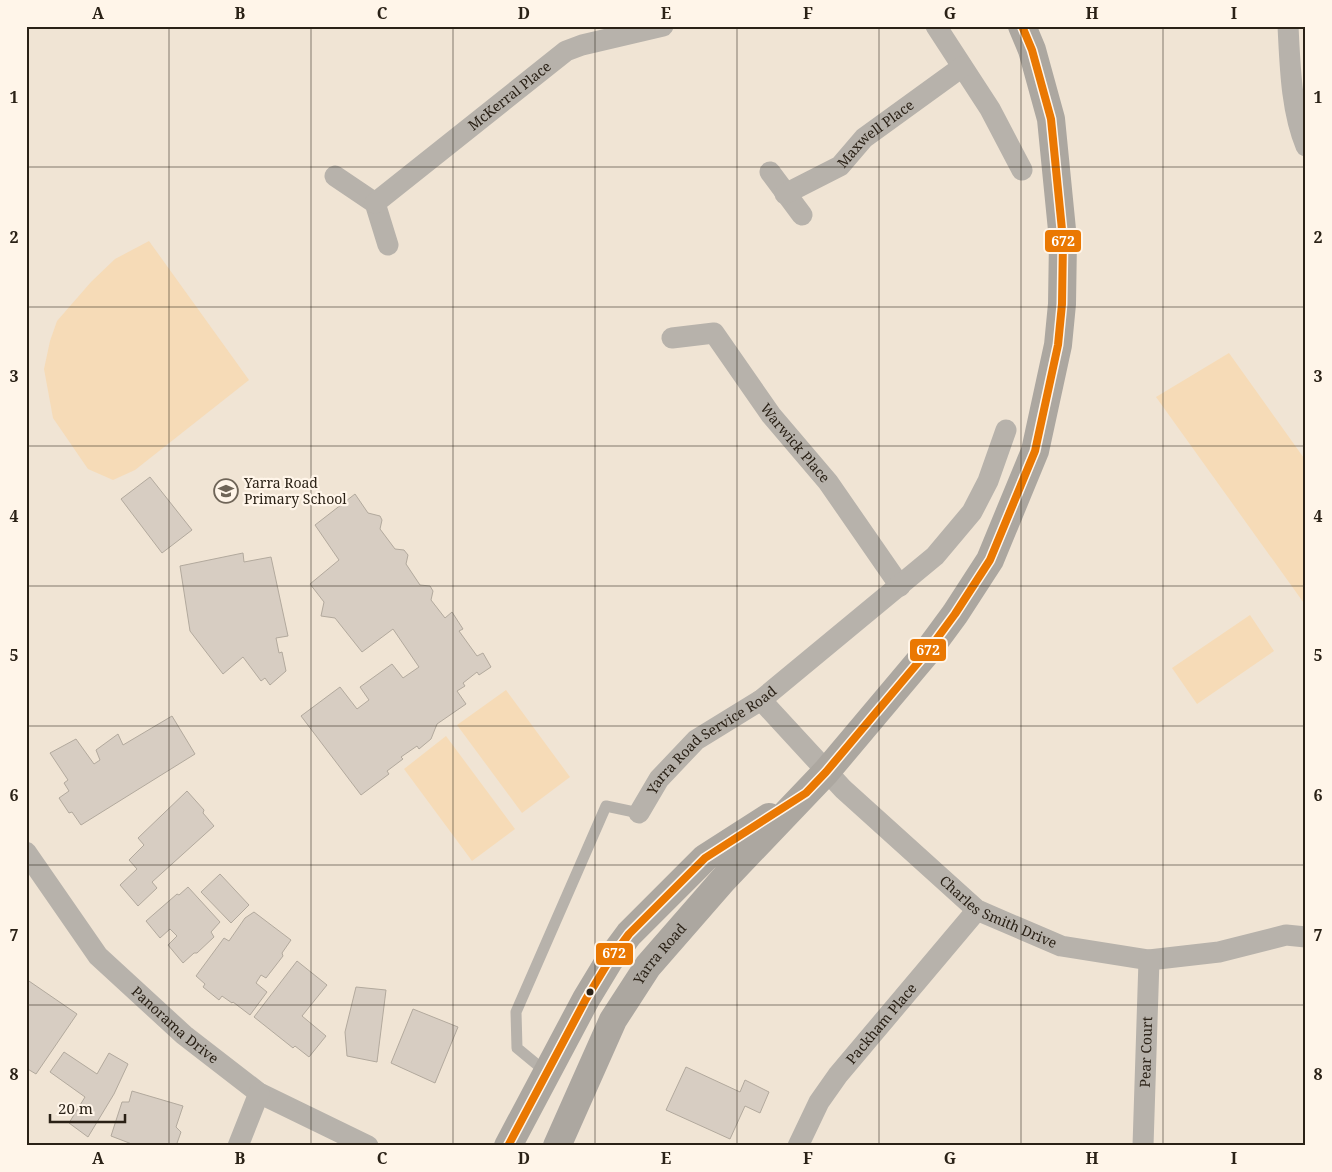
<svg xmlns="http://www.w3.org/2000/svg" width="1332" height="1172" font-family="'Noto Serif',serif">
  <rect width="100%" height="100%" fill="#f0e4d4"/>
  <g fill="#f6dbb7">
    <path d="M149 241 249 380 135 470 113 480 88 469 53 418 44 369 50 341 57 321 91 282 115 259Z"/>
    <path d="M1229 353 1306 461V606L1156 397Z"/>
    <path d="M1250 615 1274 651 1197 704 1172 668Z"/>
    <path d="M506 690 570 777 522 813 457 725Z"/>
    <path d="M446 736 515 829 472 861 404 769Z"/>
  </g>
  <g fill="#d7cdc2" stroke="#b2a99d">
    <path d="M150 477 192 530 162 553 121 499Z"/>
    <path d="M355 494 368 513 380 516 382 520 380 529 395 549 404 550 408 555 406 564 420 585 430 586 433 591 431 600 445 618 452 612 463 629 459 631 477 656 483 653 491 667 479 675 477 672 463 683 465 686 457 691 466 704 437 724 431 739 419 749 417 746 401 757 403 759 387 771 389 774 361 795 301 716 340 687 357 709 369 700 360 687 392 664 403 678 419 667 393 629 362 652 335 618 321 616 324 602 310 584 339 560 315 525Z"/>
    <path d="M243 553 244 562 271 557 288 636 276 638 279 653 282 652 286 671 270 685 265 678 261 681 243 657 223 674 190 631 180 566Z"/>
    <path d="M172 716 195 754 81 825 72 812 69 813 59 798 69 791 64 783 68 780 50 753 76 739 94 764 100 760 96 750 118 734 123 745Z"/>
    <path d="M187 791 204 810 203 813 214 826 152 882 157 888 138 906 120 885 137 869 129 860 144 845 138 838Z"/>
    <path d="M220 874 249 905 231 923 201 892Z"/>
    <path d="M188 887 220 922 211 932 214 937 197 953H194L183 963 168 945 177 936 170 929 160 938 146 921 177 894 179 895Z"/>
    <path d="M254 912 291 940 282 953 283 956 266 978 261 975 256 983 267 992 250 1015 233 1002 232 1003 222 996 219 1000 203 987 205 984 196 976 224 938 229 941 245 918Z"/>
    <path d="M297 961 327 985 302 1016 326 1036 309 1057 295 1046 293 1048 254 1017Z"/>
    <path d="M26 979 77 1014 36 1074 26 1068V1040L28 1038 26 1037Z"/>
    <path d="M356 987 386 990 377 1062 347 1056 345 1032Z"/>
    <path d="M413 1009 458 1027 435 1083 391 1063Z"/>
    <path d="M64 1052 97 1074 109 1053 128 1064 114 1094 88 1137 69 1123 85 1097 50 1072Z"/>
    <path d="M686 1067 740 1092 745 1080 769 1092 760 1113 745 1106 730 1139 666 1110Z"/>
    <path d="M132 1091 183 1106 176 1127 181 1132 176 1146H137L111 1136 122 1102H129Z"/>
  </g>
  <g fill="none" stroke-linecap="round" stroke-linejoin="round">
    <path stroke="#b7b2ab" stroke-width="11" d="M546 1072 517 1048 516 1012 606 806 639 813"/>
    <g stroke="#b7b2ab" stroke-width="21">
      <path d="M936 26 990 109 1022 170"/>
      <path d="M1288 26C1290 64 1291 111 1306 146"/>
      <path d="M770 172 802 215"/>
      <path d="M335 176 375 203 388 245"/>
      <path id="s1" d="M785 194 840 166 864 138 962 67"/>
      <path id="s2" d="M375 203 566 51 582 45 663 26"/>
      <path id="s3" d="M672 338 714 333 771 415 828 482 900 586"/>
      <path id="s4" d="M761 700 843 789 977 910 1061 946 1149 960 1219 952 1286 935 1306 937"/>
      <path id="s5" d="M639 813 659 779 696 740 761 700 935 556 972 512 988 481 1006 430"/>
      <path id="s6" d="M26 852 98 956 184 1035 259 1093 368 1146"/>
      <path d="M238 1146 259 1093"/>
      <path id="s7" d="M798 1146 819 1102 838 1075 977 910"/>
      <path id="s8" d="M1143 1146 1149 960"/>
    </g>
    <g stroke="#aca7a0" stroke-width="28">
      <path d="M508 1146 586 999 609 961 629 934 705 858 769 817"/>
      <path id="s9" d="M557 1146 613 1020 648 966 723 880 826 772 927 652 955 614 990 560 1035 451 1058 345 1062 304 1063 240 1051 119 1032 50 1022 26"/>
    </g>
    <g stroke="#fff5e9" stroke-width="11">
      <path id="bus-1" d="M508 1146 586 999 609 961 629 934 705 858 806 793 826 772 927 652 955 614 990 560 1035 451 1058 345 1062 304 1063 240 1051 119 1032 50 1022 26"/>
    </g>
    <use href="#bus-1" stroke="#ea7802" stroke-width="8"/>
  </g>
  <path fill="none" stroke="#2a2116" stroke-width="1" stroke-opacity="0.55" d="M169 26V1146M311 26V1146M453 26V1146M595 26V1146M737 26V1146M879 26V1146M1021 26V1146M1163 26V1146M26 167H1306M26 307H1306M26 446H1306M26 586H1306M26 726H1306M26 865H1306M26 1005H1306"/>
  <defs>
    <g id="school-ring" transform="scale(1.25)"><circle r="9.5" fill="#fff5e9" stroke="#6f6558" stroke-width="1.5"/><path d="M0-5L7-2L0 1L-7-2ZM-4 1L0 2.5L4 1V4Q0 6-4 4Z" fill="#6f6558"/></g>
  </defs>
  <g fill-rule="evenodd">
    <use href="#school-ring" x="226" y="491"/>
  </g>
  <circle fill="#2a2116" stroke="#fff5e9" stroke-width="2" cx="590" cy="992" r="4.5"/>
  <g text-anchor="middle" stroke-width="4.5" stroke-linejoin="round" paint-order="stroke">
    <g font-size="14" fill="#2a2116" stroke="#fff5e9">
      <text dy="5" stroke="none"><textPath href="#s2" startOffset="172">McKerral Place</textPath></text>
      <text dy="5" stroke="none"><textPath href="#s1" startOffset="110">Maxwell Place</textPath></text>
      <text dy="5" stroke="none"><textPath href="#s3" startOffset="179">Warwick Place</textPath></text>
      <text dy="5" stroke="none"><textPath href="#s5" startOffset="105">Yarra Road Service Road</textPath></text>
      <text dy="5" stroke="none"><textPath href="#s4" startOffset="321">Charles Smith Drive</textPath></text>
      <text dy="5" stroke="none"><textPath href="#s9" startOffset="219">Yarra Road</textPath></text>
      <text dy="5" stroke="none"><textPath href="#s6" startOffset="230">Panorama Drive</textPath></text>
      <text dy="5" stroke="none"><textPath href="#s7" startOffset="149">Packham Place</textPath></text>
      <text dy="5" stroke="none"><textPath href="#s8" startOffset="94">Pear Court</textPath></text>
    </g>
    <g font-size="14" fill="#2a2116" stroke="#fff5e9" text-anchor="start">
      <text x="244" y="488">Yarra Road<tspan x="244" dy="16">Primary School</tspan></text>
    </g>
  </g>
  <g stroke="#fff5e9" stroke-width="2">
    <rect x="1044" y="229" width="38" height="24" rx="5" fill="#ea7802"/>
    <rect x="909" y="638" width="38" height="24" rx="5" fill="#ea7802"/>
    <rect x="595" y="942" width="39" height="24" rx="5" fill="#ea7802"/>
  </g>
  <g font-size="14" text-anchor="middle" font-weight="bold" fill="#fff">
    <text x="1063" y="246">672</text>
    <text x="928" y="655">672</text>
    <text x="614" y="958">672</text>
  </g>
  <rect width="1332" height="1172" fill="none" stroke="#fff5e9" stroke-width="55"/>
  <path d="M50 1114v8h75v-8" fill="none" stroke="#2a2116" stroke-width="2.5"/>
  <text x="58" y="1114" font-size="15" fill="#2a2116" stroke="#fff5e9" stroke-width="4" paint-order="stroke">20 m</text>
  <rect x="28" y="28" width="1276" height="1116" fill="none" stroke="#2a2116" stroke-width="2"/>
  <g font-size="16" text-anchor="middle" font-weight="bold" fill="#2a2116">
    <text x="98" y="19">A</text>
    <text x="240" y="19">B</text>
    <text x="382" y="19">C</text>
    <text x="524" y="19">D</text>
    <text x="666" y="19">E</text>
    <text x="808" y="19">F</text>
    <text x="950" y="19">G</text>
    <text x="1092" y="19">H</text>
    <text x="1234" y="19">I</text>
    <text x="14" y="103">1</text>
    <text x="1318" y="103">1</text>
    <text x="14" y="243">2</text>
    <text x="1318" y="243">2</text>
    <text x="14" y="382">3</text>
    <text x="1318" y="382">3</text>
    <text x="14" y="522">4</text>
    <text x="1318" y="522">4</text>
    <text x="14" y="661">5</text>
    <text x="1318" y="661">5</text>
    <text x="14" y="801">6</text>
    <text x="1318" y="801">6</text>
    <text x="14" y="941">7</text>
    <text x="1318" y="941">7</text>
    <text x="14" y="1080">8</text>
    <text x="1318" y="1080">8</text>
    <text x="98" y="1164">A</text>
    <text x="240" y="1164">B</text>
    <text x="382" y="1164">C</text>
    <text x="524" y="1164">D</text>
    <text x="666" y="1164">E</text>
    <text x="808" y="1164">F</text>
    <text x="950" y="1164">G</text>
    <text x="1092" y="1164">H</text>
    <text x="1234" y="1164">I</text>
  </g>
</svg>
